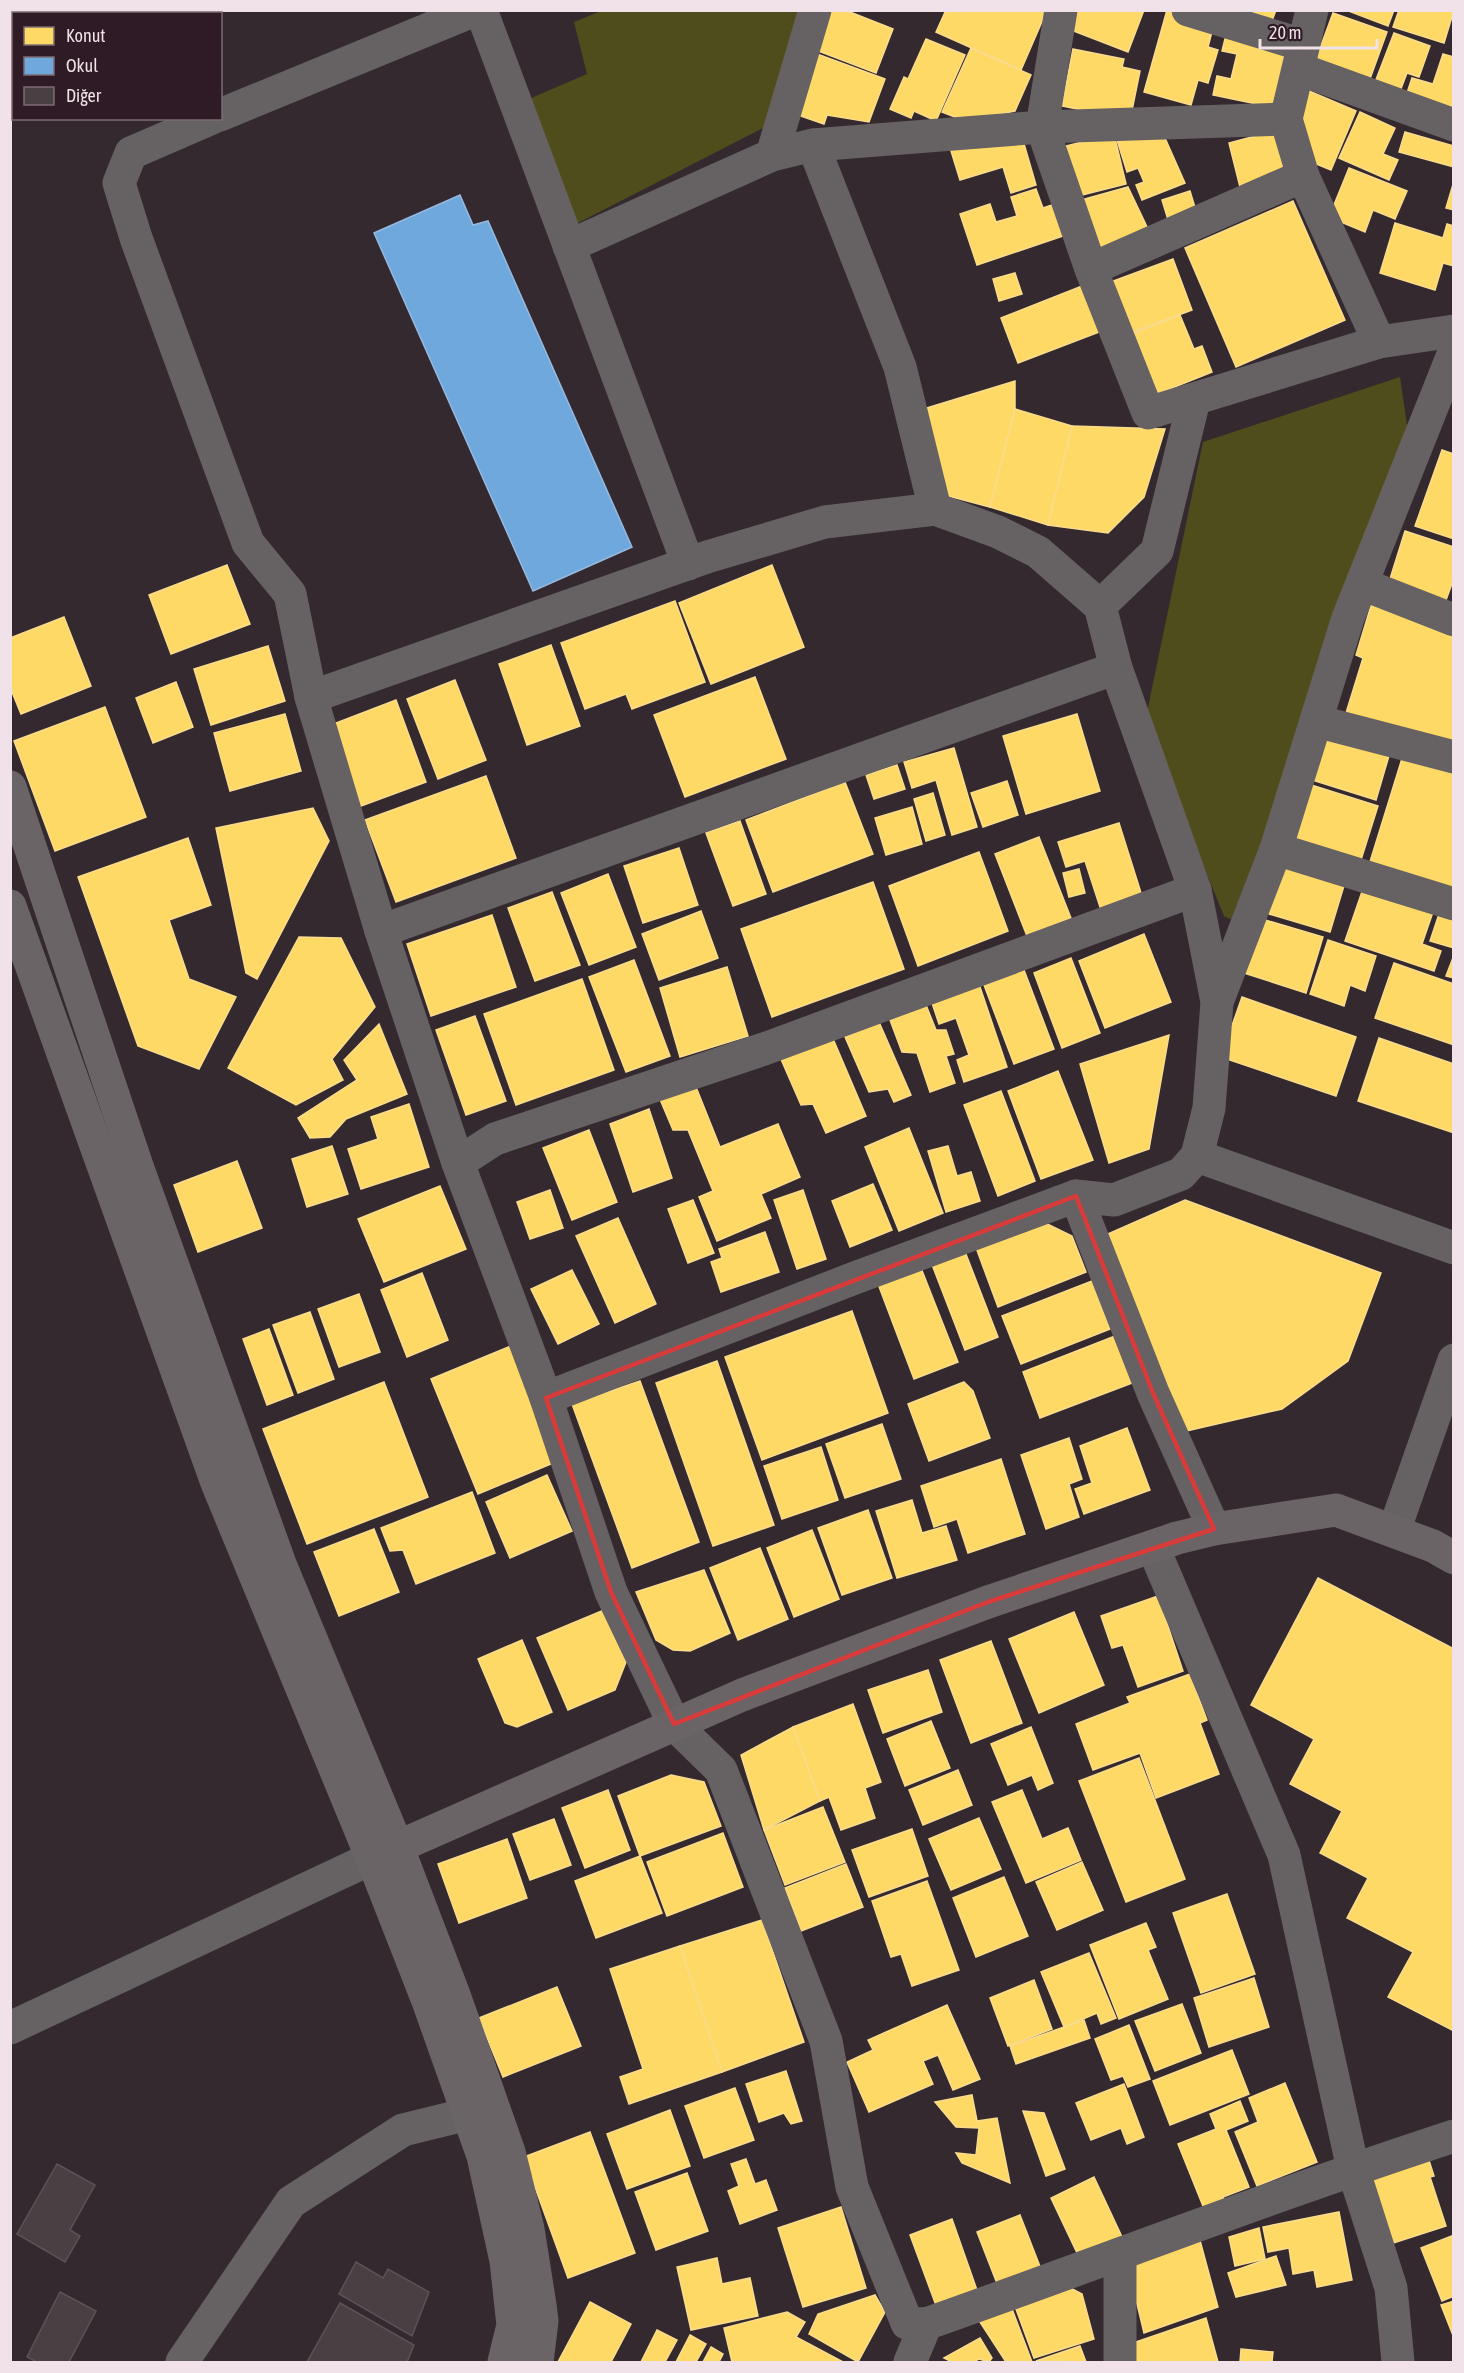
<svg xmlns="http://www.w3.org/2000/svg" width="1464" height="2373" font-family="'Asap Condensed',sans-serif">
  <rect width="100%" height="100%" fill="#34292f"/>
  <g fill="#504d1c">
    <path d="M601 11H804L763 128 574 225 522 102 587 74 574 22Z"/>
    <path d="M1400 377 1413 466 1246 927 1224 916 1145 722 1203 442Z"/>
  </g>
  <g fill="#ffd966" stroke="#fadc8d" stroke-width="1.5">
    <path d="M823 10H845L893 29 876 73 808 47Z"/>
    <path d="M946 10H1047L1021 70 936 32Z"/>
    <path d="M1072 10H1144L1128 52 1066 28Z"/>
    <path d="M1167 10 1214 24 1208 47 1218 50 1208 83 1198 80 1191 105 1144 92Z"/>
    <path d="M1232 10H1276L1269 29Z"/>
    <path d="M1346 10H1394L1388 26Z"/>
    <path d="M1399 10H1454L1444 43 1393 27Z"/>
    <path d="M1333 13 1387 32 1367 87 1313 67Z"/>
    <path d="M1227 31 1290 45 1276 108 1213 95 1217 76 1231 79 1237 54 1222 51Z"/>
    <path d="M1394 33 1430 46 1419 77 1407 73 1397 99 1372 90Z"/>
    <path d="M926 39 965 55 936 121 914 111 911 118 890 109 904 77 908 79Z"/>
    <path d="M971 48 1031 75 1015 111 965 121 942 112Z"/>
    <path d="M1073 49 1124 59 1122 67 1140 71 1130 120 1062 106Z"/>
    <path d="M817 54 885 79 869 122 827 115 824 124 795 114Z"/>
    <path d="M1443 54 1454 57V124L1402 108 1412 78 1433 84Z"/>
    <path d="M1302 88 1356 111 1331 170 1304 159Z"/>
    <path d="M1360 112 1395 128 1383 154 1398 160 1389 180 1339 158Z"/>
    <path d="M1020 130 1036 185 1011 193 1003 167 960 180 951 151Z"/>
    <path d="M1274 131 1287 179 1241 191 1229 143Z"/>
    <path d="M1405 132 1454 146V167L1399 152Z"/>
    <path d="M1114 134 1126 184 1070 198 1058 148Z"/>
    <path d="M1165 138 1185 183 1142 200 1136 185 1144 182 1138 168 1127 172 1117 140Z"/>
    <path d="M1349 168 1407 191 1395 219 1373 210 1365 232 1329 217Z"/>
    <path d="M1454 181V210L1446 208Z"/>
    <path d="M1128 187 1150 233 1097 255 1074 202Z"/>
    <path d="M1036 189 1043 208 1052 205 1063 236 977 265 960 214 990 204 996 222 1017 216 1011 197Z"/>
    <path d="M1190 191 1197 214 1169 223 1162 200Z"/>
    <path d="M1293 201 1345 320 1236 367 1185 248Z"/>
    <path d="M1395 223 1443 238 1447 224 1454 226V266L1443 263 1435 290 1380 273Z"/>
    <path d="M1173 259 1192 310 1127 334 1108 283Z"/>
    <path d="M1015 273 1022 294 999 301 993 279Z"/>
    <path d="M1082 286 1099 332 1018 363 1001 318Z"/>
    <path d="M1180 315 1194 349 1202 346 1212 372 1147 398 1123 337Z"/>
    <path d="M1015 381V409L990 507 944 495 920 410Z"/>
    <path d="M1015 409 1072 426 1048 525 990 507Z"/>
    <path d="M1072 426 1165 429 1144 497 1108 533 1048 525Z"/>
    <path d="M1442 450 1454 454V539L1415 526Z"/>
    <path d="M1405 531 1454 547V578L1446 600 1389 582Z"/>
    <path d="M227 565 250 624 171 654 149 595Z"/>
    <path d="M772 565 804 647 711 684 679 603Z"/>
    <path d="M1373 599 1454 624V746L1346 713 1363 658 1356 655Z"/>
    <path d="M675 601 705 682 632 709 626 694 585 709 561 643Z"/>
    <path d="M64 617 91 686 21 714 10 687V638Z"/>
    <path d="M551 645 580 726 527 745 499 664Z"/>
    <path d="M268 646 285 701 211 725 194 669Z"/>
    <path d="M755 677 786 759 685 797 654 715Z"/>
    <path d="M455 680 486 760 438 779 407 699Z"/>
    <path d="M176 682 193 727 153 743 136 698Z"/>
    <path d="M396 700 426 782 361 806 331 725Z"/>
    <path d="M105 707 146 817 55 851 14 741Z"/>
    <path d="M285 714 301 771 230 791 214 733Z"/>
    <path d="M1077 714 1100 791 1026 814 1003 736Z"/>
    <path d="M1324 730 1391 749 1376 800 1309 779Z"/>
    <path d="M954 748 977 827 952 835 936 780 912 788 904 762Z"/>
    <path d="M1404 752 1454 767V891L1369 865Z"/>
    <path d="M897 765 905 789 874 799 866 775Z"/>
    <path d="M486 776 516 858 396 902 365 820Z"/>
    <path d="M1007 781 1018 815 983 827 971 793Z"/>
    <path d="M845 782 873 854 773 892 746 820Z"/>
    <path d="M1305 783 1378 806 1360 863 1287 841Z"/>
    <path d="M933 793 945 835 926 841 914 799Z"/>
    <path d="M912 807 922 844 886 855 875 818Z"/>
    <path d="M313 808 329 841 257 979 246 973 216 828Z"/>
    <path d="M740 821 766 894 733 906 706 833Z"/>
    <path d="M1119 823 1142 896 1101 910 1085 861 1066 867 1058 842Z"/>
    <path d="M1039 837 1071 918 1027 936 995 854Z"/>
    <path d="M188 838 211 905 169 920 189 979 236 997 199 1069 138 1046 78 877Z"/>
    <path d="M679 848 698 905 643 923 624 866Z"/>
    <path d="M979 852 1008 931 918 966 889 886Z"/>
    <path d="M1285 860 1346 879 1330 932 1269 914Z"/>
    <path d="M1079 869 1085 893 1069 897 1063 873Z"/>
    <path d="M608 874 636 947 589 965 561 893Z"/>
    <path d="M1366 880 1433 912 1422 944 1441 951 1434 971 1345 941Z"/>
    <path d="M873 882 904 969 772 1017 741 929Z"/>
    <path d="M552 892 580 965 535 981 508 908Z"/>
    <path d="M701 911 718 958 659 980 642 934Z"/>
    <path d="M1440 911 1454 916V948L1430 941Z"/>
    <path d="M492 915 516 987 431 1016 407 944Z"/>
    <path d="M1262 919 1323 937 1306 993 1244 973Z"/>
    <path d="M1144 934 1171 1002 1105 1028 1079 961Z"/>
    <path d="M299 937 341 938 375 1007 332 1059 343 1080 296 1105 228 1068Z"/>
    <path d="M1328 940 1376 956 1365 991 1350 985 1344 1006 1310 994Z"/>
    <path d="M1454 955V978L1446 976Z"/>
    <path d="M1071 958 1100 1033 1062 1048 1034 973Z"/>
    <path d="M634 960 670 1056 626 1072 589 977Z"/>
    <path d="M1394 963 1454 984V1045L1375 1018Z"/>
    <path d="M727 967 748 1036 680 1057 660 988Z"/>
    <path d="M1024 970 1054 1049 1014 1064 984 985Z"/>
    <path d="M582 979 614 1070 516 1105 484 1014Z"/>
    <path d="M979 984 1007 1067 964 1082 957 1060 969 1055 956 1018 939 1024 931 1000Z"/>
    <path d="M1242 997 1356 1037 1336 1096 1221 1057Z"/>
    <path d="M926 1005 936 1030H946L954 1054 946 1056 955 1083 930 1092 917 1053 902 1052 890 1020Z"/>
    <path d="M475 1016 506 1101 466 1115 436 1030Z"/>
    <path d="M879 1022 911 1095 894 1102 888 1089 869 1092 845 1037Z"/>
    <path d="M379 1024 407 1094 346 1119 330 1137 310 1138 298 1118 357 1080 344 1060Z"/>
    <path d="M831 1034 866 1116 826 1133 813 1104 801 1105 780 1057Z"/>
    <path d="M1169 1035 1149 1149 1109 1163 1080 1064Z"/>
    <path d="M1379 1038 1454 1064V1133L1358 1101Z"/>
    <path d="M1058 1071 1093 1160 1041 1179 1008 1091Z"/>
    <path d="M694 1082 720 1147 778 1124 800 1177 761 1194 771 1218 717 1241 699 1197 713 1191 688 1130H673L659 1097Z"/>
    <path d="M1001 1091 1035 1181 998 1196 964 1105Z"/>
    <path d="M409 1104 429 1167 361 1189 348 1149 378 1139 371 1117Z"/>
    <path d="M649 1109 672 1178 633 1192 610 1124Z"/>
    <path d="M909 1128 943 1213 899 1231 865 1147Z"/>
    <path d="M589 1130 617 1202 572 1220 543 1148Z"/>
    <path d="M332 1146 348 1194 307 1207 292 1159Z"/>
    <path d="M948 1146 957 1176 971 1172 980 1201 946 1212 928 1151Z"/>
    <path d="M237 1161 262 1228 198 1252 174 1185Z"/>
    <path d="M873 1184 892 1230 850 1247 832 1201Z"/>
    <path d="M440 1186 466 1249 384 1282 358 1219Z"/>
    <path d="M550 1190 563 1228 530 1239 517 1202Z"/>
    <path d="M803 1190 826 1259 797 1269 774 1200Z"/>
    <path d="M693 1200 714 1253 688 1263 668 1209Z"/>
    <path d="M1185 1200 1381 1273 1348 1361 1282 1409 1187 1431 1099 1238Z"/>
    <path d="M618 1218 656 1304 615 1323 576 1236Z"/>
    <path d="M1039 1220 1072 1236 1086 1272 998 1307 975 1245Z"/>
    <path d="M765 1232 779 1272 721 1292 711 1262 722 1258 719 1249Z"/>
    <path d="M964 1249 998 1337 965 1350 931 1262Z"/>
    <path d="M921 1268 958 1362 914 1379 878 1284Z"/>
    <path d="M572 1270 599 1324 558 1344 531 1289Z"/>
    <path d="M422 1273 448 1340 407 1357 381 1290Z"/>
    <path d="M1092 1281 1110 1329 1021 1364 1002 1316Z"/>
    <path d="M359 1294 380 1352 339 1367 318 1309Z"/>
    <path d="M852 1311 888 1413 762 1460 725 1357Z"/>
    <path d="M310 1312 334 1379 298 1393 273 1325Z"/>
    <path d="M269 1329 293 1395 267 1405 243 1339Z"/>
    <path d="M1115 1336 1132 1383 1040 1418 1023 1372Z"/>
    <path d="M511 1346 558 1461 478 1494 431 1379Z"/>
    <path d="M717 1361 774 1525 713 1546 656 1383Z"/>
    <path d="M640 1381 699 1542 632 1568 572 1404Z"/>
    <path d="M384 1382 428 1497 307 1544 263 1429Z"/>
    <path d="M964 1382 973 1391 990 1438 929 1461 908 1404Z"/>
    <path d="M882 1424 901 1479 845 1498 826 1444Z"/>
    <path d="M1127 1428 1150 1490 1084 1514 1075 1489 1092 1483 1080 1446Z"/>
    <path d="M1069 1438 1082 1479 1069 1484 1079 1517 1046 1529 1021 1455Z"/>
    <path d="M821 1447 838 1500 782 1519 764 1466Z"/>
    <path d="M1001 1459 1025 1534 968 1553 957 1519 934 1527 921 1486Z"/>
    <path d="M547 1475 572 1531 510 1558 486 1502Z"/>
    <path d="M472 1492 495 1553 416 1584 403 1550 390 1551 381 1528Z"/>
    <path d="M912 1500 922 1533 946 1526 957 1560 897 1578 876 1511Z"/>
    <path d="M868 1510 892 1578 842 1595 818 1528Z"/>
    <path d="M374 1529 399 1592 339 1616 314 1552Z"/>
    <path d="M812 1530 839 1599 794 1617 767 1548Z"/>
    <path d="M760 1548 788 1619 738 1640 710 1568Z"/>
    <path d="M704 1570 730 1633 690 1651 673 1650 656 1640 636 1592Z"/>
    <path d="M1318 1578 1454 1649V2031L1388 1997 1413 1952 1347 1918 1368 1878 1320 1853 1342 1811 1290 1784 1314 1739 1251 1705Z"/>
    <path d="M1158 1596 1183 1671 1138 1687 1123 1645 1112 1648 1101 1616Z"/>
    <path d="M604 1610 626 1662 615 1690 568 1710 537 1638Z"/>
    <path d="M1074 1612 1104 1685 1039 1713 1009 1639Z"/>
    <path d="M522 1640 552 1712 517 1727 505 1723 478 1659Z"/>
    <path d="M991 1641 1022 1723 971 1743 940 1660Z"/>
    <path d="M928 1670 942 1712 883 1733 868 1690Z"/>
    <path d="M1190 1674 1207 1720 1200 1723 1219 1774 1156 1798 1140 1753 1093 1770 1076 1724 1130 1703 1127 1697Z"/>
    <path d="M853 1704 881 1782 865 1788 875 1818 841 1830 829 1797 820 1801 793 1727Z"/>
    <path d="M931 1721 950 1768 905 1786 887 1739Z"/>
    <path d="M793 1727 820 1801 764 1830 741 1755Z"/>
    <path d="M1031 1727 1053 1783 1038 1790 1032 1775 1008 1785 991 1744Z"/>
    <path d="M1139 1758 1185 1879 1126 1902 1079 1781Z"/>
    <path d="M958 1770 972 1805 923 1825 909 1790Z"/>
    <path d="M671 1775 704 1782 721 1826 640 1856 618 1796Z"/>
    <path d="M608 1790 630 1850 585 1868 562 1808Z"/>
    <path d="M1022 1790 1042 1839 1068 1828 1081 1860 1026 1883 992 1802Z"/>
    <path d="M823 1807 845 1862 785 1885 764 1830Z"/>
    <path d="M979 1818 1001 1869 951 1890 929 1839Z"/>
    <path d="M554 1819 571 1865 530 1880 513 1834Z"/>
    <path d="M912 1829 928 1876 869 1897 852 1850Z"/>
    <path d="M723 1833 743 1887 667 1916 647 1862Z"/>
    <path d="M507 1839 527 1898 459 1923 438 1864Z"/>
    <path d="M640 1856 662 1913 596 1938 575 1881Z"/>
    <path d="M1082 1862 1103 1910 1057 1930 1036 1882Z"/>
    <path d="M846 1864 863 1907 801 1931 785 1888Z"/>
    <path d="M1004 1877 1028 1936 976 1957 953 1898Z"/>
    <path d="M927 1881 959 1970 912 1986 901 1954 891 1957 872 1901Z"/>
    <path d="M1227 1894 1255 1974 1201 1993 1173 1913Z"/>
    <path d="M762 1920 804 2042 722 2072 680 1946Z"/>
    <path d="M1146 1923 1156 1947 1148 1950 1168 1999 1119 2019 1090 1945Z"/>
    <path d="M680 1946 722 2072 629 2104 620 2077 643 2069 610 1969Z"/>
    <path d="M1089 1953 1116 2018 1101 2024 1097 2013 1064 2027 1041 1972Z"/>
    <path d="M1254 1978 1269 2027 1209 2047 1194 1998Z"/>
    <path d="M1034 1980 1052 2029 1008 2046 990 1998Z"/>
    <path d="M557 1987 581 2046 503 2077 479 2018Z"/>
    <path d="M1182 2004 1201 2053 1155 2071 1135 2021Z"/>
    <path d="M947 2005 980 2079 953 2090 938 2055 923 2061 933 2084 869 2112 847 2062 873 2050 868 2040Z"/>
    <path d="M1084 2020 1090 2038 1016 2064 1010 2046Z"/>
    <path d="M1129 2025 1150 2079 1128 2087 1123 2076 1111 2080 1095 2039Z"/>
    <path d="M1232 2050 1249 2094 1170 2125 1153 2081Z"/>
    <path d="M786 2071 802 2121 791 2124 784 2113 759 2122 746 2084Z"/>
    <path d="M1285 2083 1317 2162 1257 2186 1235 2132 1258 2122 1249 2098Z"/>
    <path d="M1124 2084 1144 2137 1127 2144 1121 2128 1091 2140 1076 2103Z"/>
    <path d="M735 2088 754 2140 704 2158 685 2106Z"/>
    <path d="M972 2095 977 2121 997 2118 1010 2183 962 2163 956 2153 976 2155 979 2128 956 2127 935 2102Z"/>
    <path d="M1240 2101 1248 2121 1226 2130 1249 2187 1223 2197 1225 2203 1205 2211 1178 2144 1216 2129 1210 2114Z"/>
    <path d="M670 2110 690 2166 627 2189 607 2134Z"/>
    <path d="M1023 2111 1044 2113 1065 2169 1046 2176Z"/>
    <path d="M590 2132 635 2253 568 2278 524 2157Z"/>
    <path d="M1426 2151 1434 2176 1430 2177 1446 2226 1384 2246 1369 2169Z"/>
    <path d="M746 2159 755 2184 766 2180 777 2210 740 2224 728 2191 739 2186 731 2164Z"/>
    <path d="M687 2173 708 2231 656 2250 635 2192Z"/>
    <path d="M1094 2177 1122 2237 1079 2257 1051 2198Z"/>
    <path d="M841 2207 866 2288 803 2307 778 2228Z"/>
    <path d="M1339 2212 1352 2280 1317 2287 1314 2270 1293 2274 1289 2248 1268 2252 1263 2227Z"/>
    <path d="M1020 2215 1041 2269 998 2286 977 2232Z"/>
    <path d="M952 2219 978 2293 937 2308 910 2235Z"/>
    <path d="M1259 2228 1265 2259 1235 2266 1229 2237Z"/>
    <path d="M1198 2233 1218 2307 1144 2333 1126 2258Z"/>
    <path d="M1454 2235V2296L1442 2301 1421 2248Z"/>
    <path d="M1276 2256 1286 2285 1236 2297 1228 2273Z"/>
    <path d="M717 2258 722 2284 750 2278 758 2316 691 2330 677 2267Z"/>
    <path d="M1063 2284 1082 2294 1094 2339 1034 2358 1013 2301Z"/>
    <path d="M875 2295 885 2312 858 2362 809 2334 818 2314Z"/>
    <path d="M1009 2301 1032 2362H1006L974 2313Z"/>
    <path d="M1454 2301V2338L1441 2305Z"/>
    <path d="M590 2302 631 2324 611 2362H558Z"/>
    <path d="M787 2312 805 2322 796 2337 843 2362H732L724 2328Z"/>
    <path d="M1206 2318 1218 2362H1135L1130 2344Z"/>
    <path d="M657 2330 677 2340 665 2362H641Z"/>
    <path d="M690 2335 706 2344 696 2362H676Z"/>
    <path d="M980 2338 992 2358 989 2362 979 2359 973 2362H952L944 2358Z"/>
    <path d="M1080 2346 1086 2362 1036 2361Z"/>
    <path d="M711 2347 723 2354 719 2362H703Z"/>
    <path d="M1241 2349 1273 2352 1272 2362H1240Z"/>
  </g>
  <path fill="#6fa8dc" stroke="#96b9e0" stroke-width="1.5" d="M460 195 473 225 488 221 632 547 533 591 374 233Z"/>
  <g fill="#494044" stroke="#5c5257" stroke-width="1.5">
    <path d="M57 2164 95 2185 70 2230 80 2236 65 2262 17 2234Z"/>
    <path d="M356 2262 383 2278 388 2269 429 2292 412 2336 339 2294Z"/>
    <path d="M60 2292 96 2311 69 2362H37L27 2357Z"/>
    <path d="M340 2303 414 2345 407 2362H307Z"/>
  </g>
  <g fill="none" stroke-linecap="round" stroke-linejoin="round">
    <g stroke="#666264" stroke-width="33">
      <path d="M481 10 688 564"/>
      <path d="M1061 10 1042 127 1091 269 1148 413 1379 342 1454 331"/>
      <path d="M1188 10 1303 45"/>
      <path d="M1312 10 1286 119 1303 176 1379 342"/>
      <path d="M1299 69 1454 125"/>
      <path d="M220 115 475 10"/>
      <path d="M212 118 131 153 119 183 136 238 248 543 290 594 311 697 381 931 458 1163 546 1398 611 1592 674 1724 721 1770 826 2041 852 2187 907 2323 926 2324 910 2362"/>
      <path d="M772 155 815 10"/>
      <path d="M569 246 772 155 813 145 1042 127 1286 119"/>
      <path d="M1091 269 1303 176"/>
      <path d="M1454 352 1348 618 1276 849 1454 904"/>
      <path d="M935 509 998 532 1038 552 1100 606 1116 668"/>
      <path d="M1362 584 1454 620"/>
      <path d="M1100 606 1157 551 1194 400"/>
      <path d="M311 697 707 557 825 522 935 509 900 367 813 145"/>
      <path d="M1316 721 1454 757"/>
      <path d="M381 931 1116 668 1195 890 1217 1002 1209 1108 1197 1156 1181 1174 1114 1200 1076 1196 852 1279 546 1398"/>
      <path d="M1217 1002 1276 849"/>
      <path d="M1197 1156 1454 1248"/>
      <path d="M458 1163 495 1139 764 1049 1195 890"/>
      <path d="M1076 1196 1153 1393 1214 1529"/>
      <path d="M1394 1531 1454 1360"/>
      <path d="M1153 1547 1284 1855 1353 2169 1391 2288 1398 2362"/>
      <path d="M10 2028 372 1858"/>
      <path d="M1120 2254V2362"/>
      <path d="M926 2324C1102 2262 1276 2194 1454 2136"/>
      <path d="M182 2362 291 2202 403 2130 468 2114"/>
    </g>
    <g stroke="#6a6466" stroke-width="33">
      <path d="M10 787 137 1166 280 1564 397 1846 454 1995 509 2152 528 2229 540 2305 542 2321 537 2362"/>
      <path d="M10 906 217 1483 372 1858 428 2001 483 2156 506 2261 513 2325 504 2362"/>
      <path d="M377 1856 742 1695 988 1602 1177 1538 1214 1529 1336 1510 1433 1546 1454 1558"/>
    </g>
  </g>
  <path fill="none" stroke="#d93b3b" stroke-width="4.5" stroke-linejoin="round" d="M1076 1196 1153 1393 1214 1529 988 1602 674 1724 611 1592 546 1398Z"/>
  <rect width="1464" height="2373" fill="none" stroke="#f0e2e8" stroke-width="24"/>
  <rect x="12" y="12" width="210" height="108" fill="#2e1b25" stroke="#7c6b73" stroke-width="1.5"/>
  <rect x="24" y="27" width="30" height="18" fill="#ffd966" stroke="#7c6b73" stroke-width="1.5"/>
  <text x="66" y="42" font-size="18" fill="#f0e2e8">Konut</text>
  <rect x="24" y="57" width="30" height="18" fill="#6fa8dc" stroke="#7c6b73" stroke-width="1.5"/>
  <text x="66" y="72" font-size="18" fill="#f0e2e8">Okul</text>
  <rect x="24" y="87" width="30" height="18" fill="#494044" stroke="#7c6b73" stroke-width="1.5"/>
  <text x="66" y="102" font-size="18" fill="#f0e2e8">Diğer</text>
  <path d="M1260 39v9h117v-9" fill="none" stroke="#f0e2e8" stroke-width="3"/>
  <text x="1269" y="39" font-size="18" fill="#f0e2e8" stroke="#2e1b25" stroke-width="4.5" paint-order="stroke">20 m</text>
</svg>
